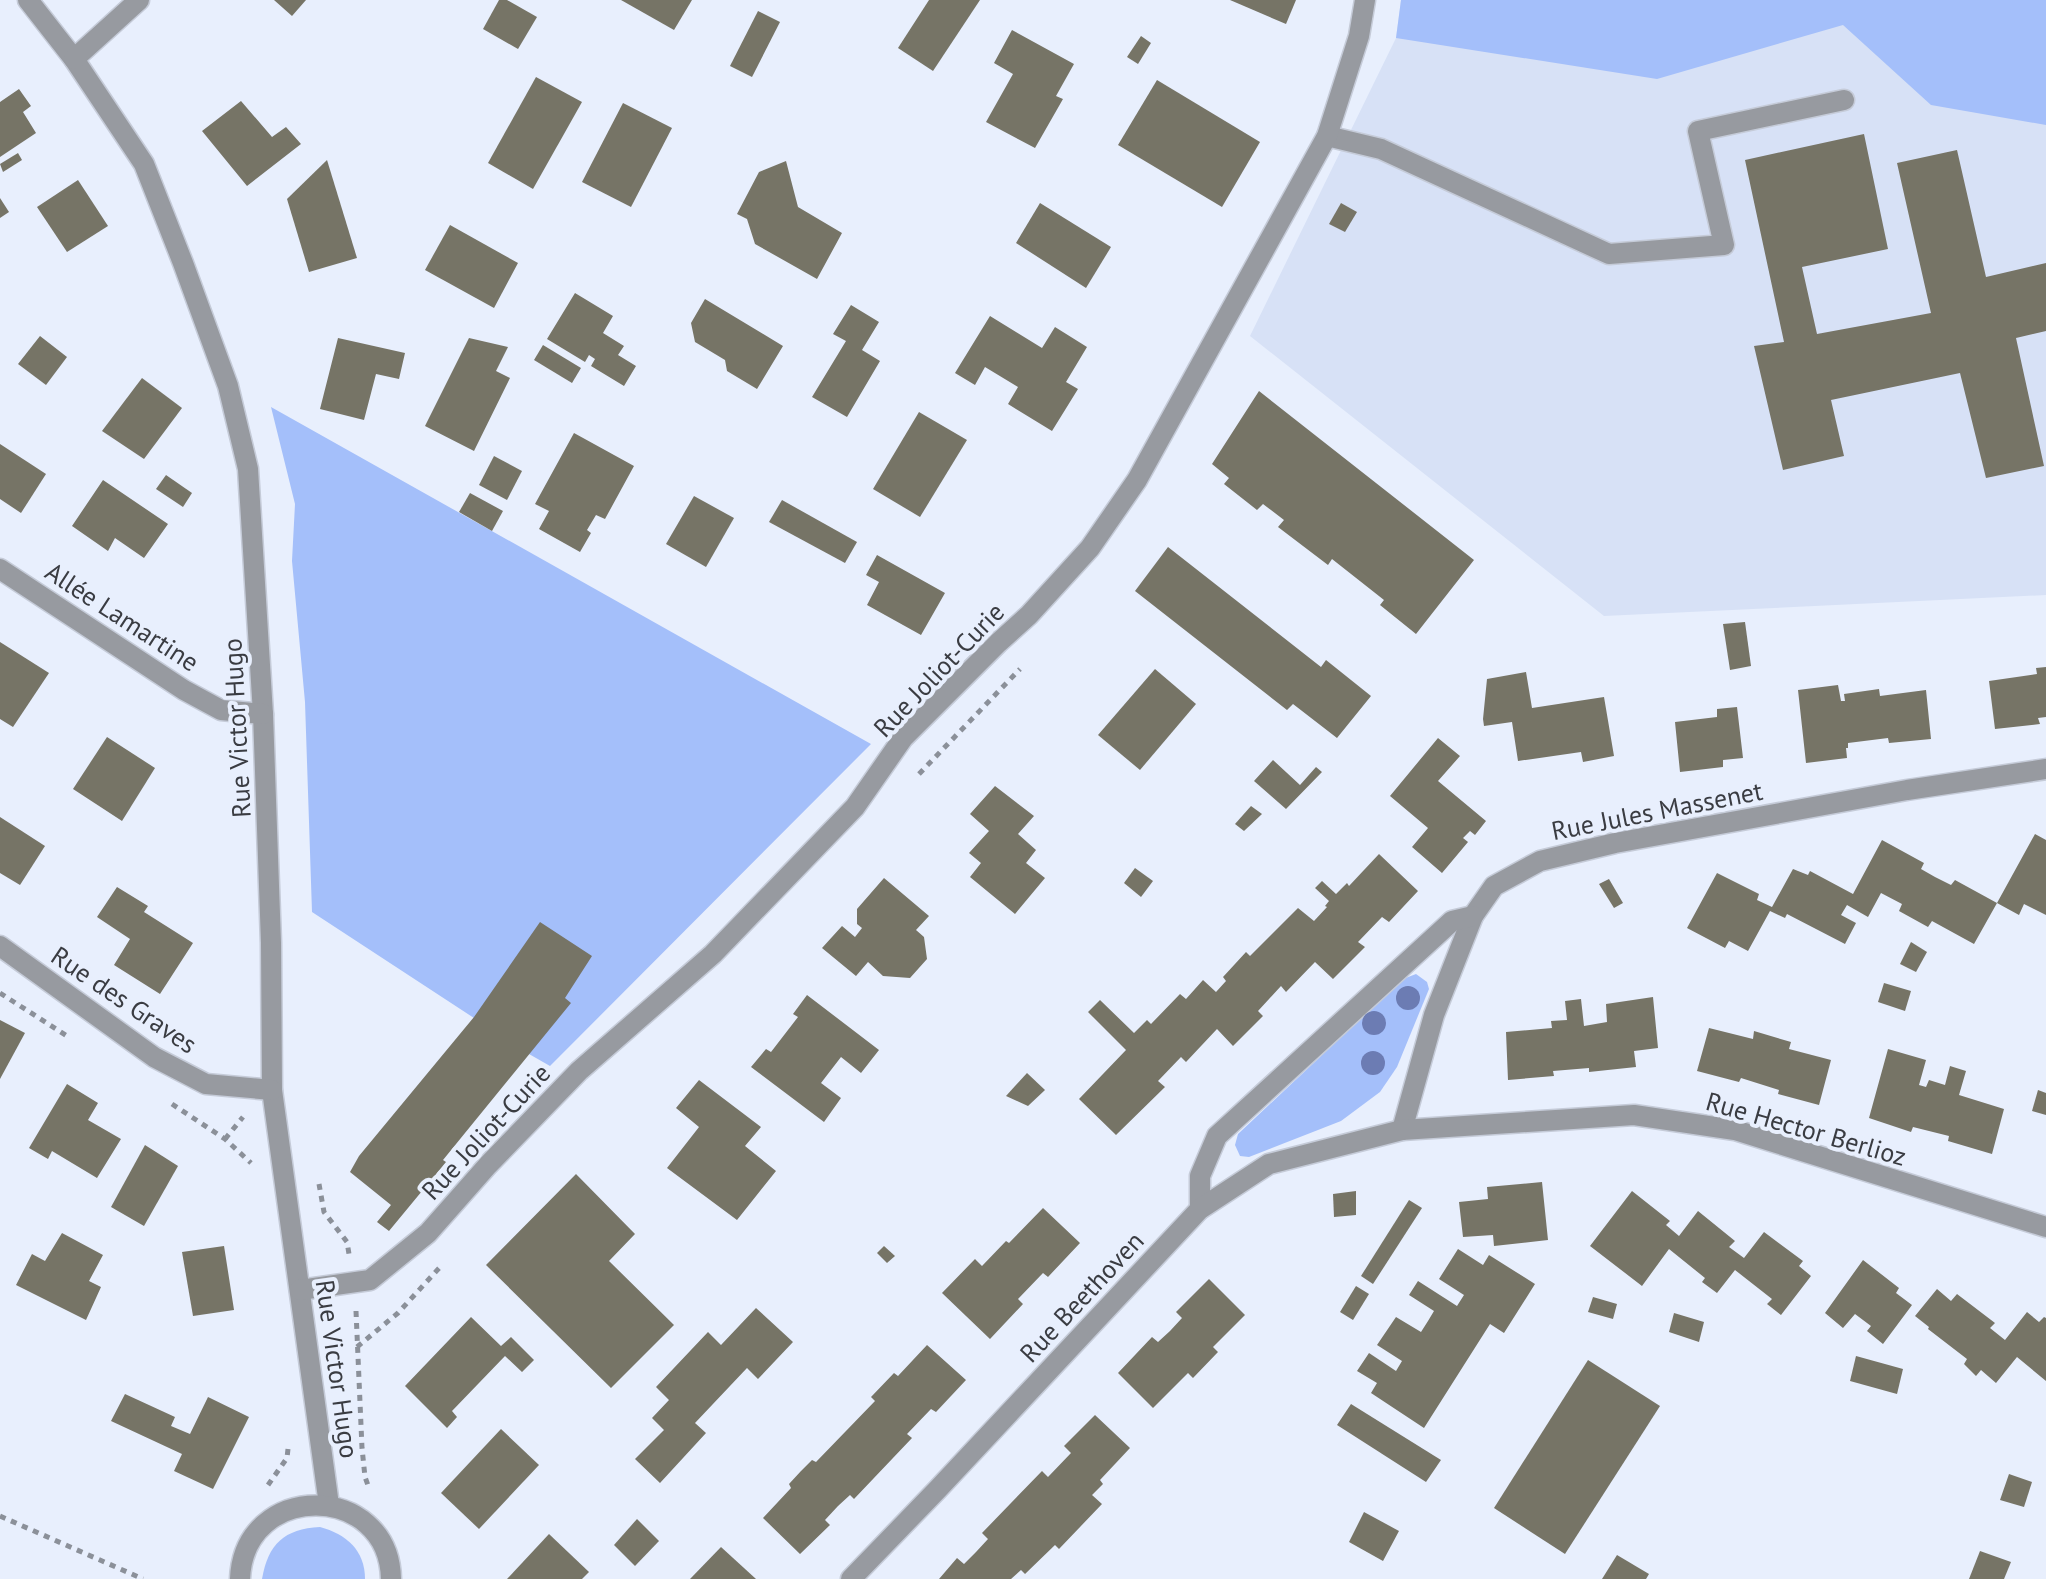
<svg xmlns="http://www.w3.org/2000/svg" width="2046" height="1579" font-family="'PT Sans',sans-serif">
  <rect width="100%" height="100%" fill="#e8effd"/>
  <path fill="#d7e1f6" d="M1401 0H2046V595L1604 616 1250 336 1396 38Z"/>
  <g fill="#a4bffa">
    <path d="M1401 0H2046V125L1931 105 1843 25 1657 79 1396 38Z"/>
    <path d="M271 407 871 744 550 1066 529 1054 312 912 305 702 292 561 295 504Z"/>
    <path d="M1416 974 1427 982 1429 989 1397 1067 1380 1092 1341 1121 1249 1157 1240 1156 1235 1145 1238 1134 1403 979Z"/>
    <path d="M320 1527C346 1534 365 1550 365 1579H262C268 1544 284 1529 320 1527Z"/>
  </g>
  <g fill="#767466">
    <path d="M274 0H306L292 16Z"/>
    <path d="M499 0H507L537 17 518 49 483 29Z"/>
    <path d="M621 0H692L674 30Z"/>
    <path d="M929 0H980L933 71 898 48Z"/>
    <path d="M1230 0H1296L1286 24Z"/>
    <path d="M758 11 780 22 752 77 730 66Z"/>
    <path d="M1012 30 1074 64 1056 96 1063 99 1035 148 986 122 1013 74 994 63Z"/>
    <path d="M1141 36 1151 43 1138 64 1127 57Z"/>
    <path d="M536 77 582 102 533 189 488 163Z"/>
    <path d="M1157 80 1260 142 1222 207 1118 145Z"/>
    <path d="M19 89 31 106 23 112 36 133 0 157V102Z"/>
    <path d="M241 101 272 137 286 127 301 144 247 186 202 131Z"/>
    <path d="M623 103 672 128 631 207 582 182Z"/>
    <path d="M1864 134 1888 249 1802 267 1817 334 1931 313 1897 163 1957 150 1986 277 2046 263V331L2016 338 2044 466 1986 478 1960 373 1831 400 1844 456 1783 470 1754 346 1784 342 1745 160Z"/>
    <path d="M18 153 22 160 3 172 0 164Z"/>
    <path d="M327 160 357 258 309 272 287 199Z"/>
    <path d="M786 161 798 207 842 233 817 279 755 244 747 219 737 214 759 172Z"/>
    <path d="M78 180 108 226 67 252 37 207Z"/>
    <path d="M0 198 9 212 0 218Z"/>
    <path d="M1040 203 1111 247 1086 288 1016 243Z"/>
    <path d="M1341 203 1357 212 1345 232 1329 224Z"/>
    <path d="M450 225 518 263 494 308 425 270Z"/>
    <path d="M575 293 613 316 603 333 624 346 618 355 636 366 624 386 591 366 595 359 589 355 585 362 547 339Z"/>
    <path d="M705 299 783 346 757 389 727 371 725 360 695 342 691 323Z"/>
    <path d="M851 305 879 322 862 350 880 361 847 417 812 397 846 341 833 334Z"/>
    <path d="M990 316 1042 348 1055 327 1087 347 1066 382 1078 389 1052 431 1008 404 1018 387 985 367 975 385 955 373Z"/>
    <path d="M40 336 67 357 46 385 18 364Z"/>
    <path d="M338 338 405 353 399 379 376 374 364 420 320 409Z"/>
    <path d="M469 338 508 347 496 371 510 378 474 451 425 426Z"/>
    <path d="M543 345 581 368 572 383 534 360Z"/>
    <path d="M142 378 182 408 144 459 102 431Z"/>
    <path d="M1259 391 1474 560 1416 634 1380 605 1384 600 1332 559 1328 565 1278 527 1284 520 1263 504 1257 510 1224 484 1229 478 1212 464Z"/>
    <path d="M919 412 967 440 920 517 873 489Z"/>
    <path d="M574 433 634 466 605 519 596 515 587 530 591 533 580 552 539 529 549 511 535 504Z"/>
    <path d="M0 444 46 474 21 513 0 499Z"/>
    <path d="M494 456 522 471 507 500 479 485Z"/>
    <path d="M166 475 192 493 183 507 156 489Z"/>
    <path d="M103 480 168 524 144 558 115 538 108 551 72 526Z"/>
    <path d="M470 493 503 511 492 531 459 512Z"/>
    <path d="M694 496 734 518 706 567 666 544Z"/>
    <path d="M782 500 857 542 845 563 769 522Z"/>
    <path d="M1168 547 1321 667 1326 660 1371 696 1337 738 1293 704 1287 710 1135 591Z"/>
    <path d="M877 555 945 593 921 635 867 605 879 582 866 575Z"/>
    <path d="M1745 622 1751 666 1730 670 1723 624Z"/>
    <path d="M0 642 49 673 13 727 0 719Z"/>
    <path d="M2046 667V717L2038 718 2040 724 1995 729 1989 681 2037 674 2036 668Z"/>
    <path d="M1155 669 1196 704 1140 770 1098 735Z"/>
    <path d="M1526 672 1532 708 1604 697 1614 756 1583 762 1581 752 1518 761 1512 722 1484 726 1483 719 1487 679Z"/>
    <path d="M1838 685 1841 701H1845L1844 694 1879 689 1880 696 1926 690 1931 739 1889 743 1888 738 1848 743V748H1846L1847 758 1806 763 1798 690Z"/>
    <path d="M1737 707 1743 758 1723 760V767L1680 772 1675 722 1717 717V709Z"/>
    <path d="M107 737 155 768 122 821 73 789Z"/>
    <path d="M1438 738 1460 756 1438 781 1486 821 1475 835 1470 831 1463 838 1468 842 1442 873 1412 847 1428 828 1390 796Z"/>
    <path d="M1273 760 1300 785 1316 767 1322 772 1286 809 1254 781Z"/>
    <path d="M995 786 1034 816 1018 834 1036 850 1026 863 1045 878 1015 914 970 877 981 863 969 853 989 831 970 814Z"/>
    <path d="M1251 806 1262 814 1244 831 1235 824Z"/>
    <path d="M0 817 45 846 20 885 0 873Z"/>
    <path d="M2035 834 2046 840V915L2024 904 2019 915 1997 903Z"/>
    <path d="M1882 840 1924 863 1921 869 1935 877 1951 885 1955 880 1997 903 1974 944 1932 921 1928 927 1899 911 1902 904 1881 893 1868 917 1847 905 1841 915 1856 923 1845 944 1787 914 1785 918 1770 911 1748 951 1729 941 1725 948 1687 928 1717 873 1759 894 1757 900 1772 907 1793 869 1808 875 1810 871 1853 894Z"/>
    <path d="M1379 854 1418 891 1389 922 1382 917 1358 942 1365 947 1333 979 1315 962 1286 992 1281 986 1258 1011 1263 1016 1233 1046 1217 1029 1186 1062 1181 1057 1158 1081 1165 1087 1116 1135 1079 1099 1126 1050 1088 1012 1100 1000 1134 1033 1147 1020 1151 1024 1180 994 1186 999 1203 980 1216 992 1226 981 1223 977 1246 952 1250 956 1298 908 1314 921 1327 907 1325 906 1329 901 1315 888 1322 881 1336 894 1347 883 1349 886Z"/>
    <path d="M1135 868 1153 881 1141 897 1124 883Z"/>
    <path d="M884 878 929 916 916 930 924 937 927 959 910 978 883 976 868 962 856 976 822 948 842 926 855 937 862 928 857 924V909Z"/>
    <path d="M1609 879 1623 903 1614 908 1599 884Z"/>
    <path d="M117 887 148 906 144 912 193 943 160 994 114 965 130 939 97 917Z"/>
    <path d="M540 922 592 956 565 998 571 1003 443 1160 446 1162 389 1231 377 1222 391 1205 350 1172 359 1156 474 1017Z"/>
    <path d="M1911 942 1927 952 1916 972 1900 964Z"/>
    <path d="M1884 983 1911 991 1905 1011 1878 1002Z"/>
    <path d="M807 995 879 1050 861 1073 841 1057 821 1083 841 1098 824 1122 751 1067 766 1049 771 1052 798 1017 793 1014Z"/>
    <path d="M1653 997 1658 1048 1634 1051 1636 1067 1589 1072V1068L1553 1071 1554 1076 1508 1080 1506 1032 1552 1028 1551 1021 1567 1020 1565 1001 1581 999 1584 1026 1607 1022 1606 1004Z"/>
    <path d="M0 1020 25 1033 0 1079Z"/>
    <path d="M1709 1028 1753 1039 1754 1031 1791 1042 1789 1049 1831 1060 1819 1105 1778 1094 1779 1090 1741 1078 1739 1082 1697 1071Z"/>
    <path d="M1888 1049 1926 1060 1919 1085 1926 1087 1929 1080 1945 1085 1950 1066 1966 1071 1959 1095 2004 1109 1992 1154 1948 1141 1949 1136 1913 1127 1911 1132 1869 1118Z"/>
    <path d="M1027 1073 1045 1090 1028 1106 1006 1096Z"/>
    <path d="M699 1080 761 1127 745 1146 776 1171 737 1220 667 1168 699 1127 676 1108Z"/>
    <path d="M67 1084 98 1103 88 1120 121 1139 97 1178 52 1151 48 1159 29 1148Z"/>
    <path d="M2038 1090 2046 1093V1115L2032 1111Z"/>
    <path d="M145 1145 178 1166 144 1226 111 1207Z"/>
    <path d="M576 1174 635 1234 609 1261 674 1325 611 1388 486 1265Z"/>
    <path d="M1542 1182 1548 1240 1494 1246 1493 1235 1463 1237 1459 1202 1488 1199 1487 1187Z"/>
    <path d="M1356 1191V1215L1334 1217 1333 1194Z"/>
    <path d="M1632 1191 1670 1221 1666 1225 1679 1236 1698 1211 1735 1241 1729 1247 1744 1258 1764 1232 1803 1261 1799 1266 1811 1276 1781 1315 1767 1304 1772 1299 1735 1270 1717 1293 1702 1282 1705 1278 1669 1249 1642 1286 1590 1246Z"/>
    <path d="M1409 1200 1422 1208 1373 1284 1361 1276Z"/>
    <path d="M1043 1208 1080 1243 1048 1277 1043 1273 1018 1299 1023 1304 990 1339 942 1293 975 1259 982 1266 1006 1241 1009 1243Z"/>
    <path d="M62 1233 103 1255 89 1281 101 1287 86 1320 16 1285 32 1254 45 1261Z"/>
    <path d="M224 1246 234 1310 193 1316 182 1252Z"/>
    <path d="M884 1246 895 1256 887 1263 877 1253Z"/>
    <path d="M1458 1249 1483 1265 1489 1255 1535 1284 1504 1333 1490 1324 1424 1428 1371 1393 1377 1383 1357 1371 1369 1353 1396 1371 1402 1361 1377 1345 1396 1317 1421 1332 1428 1321 1434 1311 1409 1295 1418 1281 1457 1306 1464 1295 1439 1279Z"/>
    <path d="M1863 1260 1899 1288 1896 1293 1912 1305 1883 1344 1867 1331 1871 1326 1855 1314 1843 1328 1825 1313Z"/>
    <path d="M1209 1279 1245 1315 1213 1347 1218 1352 1193 1378 1188 1373 1153 1408 1118 1373 1152 1337 1158 1342 1170 1331 1182 1318 1176 1312Z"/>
    <path d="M1356 1286 1369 1294 1353 1320 1340 1312Z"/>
    <path d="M1937 1289 1951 1301 1957 1294 1995 1323 1990 1328 2005 1340 2027 1312 2039 1322 2044 1317 2046 1318V1381L2017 1357 1996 1383 1981 1370 1976 1376 1964 1364 1967 1359 1928 1329 1929 1327 1915 1316Z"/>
    <path d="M1593 1297 1617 1304 1613 1319 1588 1312Z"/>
    <path d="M756 1308 793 1342 758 1379 747 1368 695 1423 706 1433 660 1483 635 1459 664 1430 652 1418 669 1400 656 1387 708 1332 721 1345Z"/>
    <path d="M1674 1313 1704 1322 1699 1342 1669 1332Z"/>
    <path d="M471 1317 501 1346 511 1337 534 1360 522 1372 505 1356 452 1411 457 1417 447 1428 405 1386Z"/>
    <path d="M927 1345 966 1380 936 1412 931 1409 907 1434 912 1438 854 1499 850 1495 838 1506 825 1520 830 1525 800 1554 763 1518 791 1488 789 1484 801 1471 812 1460 816 1462 875 1401 871 1397 894 1373 898 1376Z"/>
    <path d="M1856 1356 1903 1369 1897 1394 1850 1381Z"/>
    <path d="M1588 1360 1660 1406 1565 1554 1494 1508Z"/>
    <path d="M125 1394 175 1417 171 1426 190 1434 208 1397 249 1417 213 1489 174 1471 182 1454 111 1421Z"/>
    <path d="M1351 1404 1441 1460 1426 1482 1337 1425Z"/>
    <path d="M1095 1415 1130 1448 1100 1480 1103 1484 1092 1495 1102 1504 1059 1549 1055 1545 1025 1574 1021 1570 1011 1579H939L957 1558 964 1564 976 1552 988 1539 982 1533 1042 1471 1048 1477 1071 1453 1064 1446Z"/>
    <path d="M501 1429 539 1465 479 1529 441 1493Z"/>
    <path d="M2009 1474 2032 1482 2024 1507 2000 1500Z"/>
    <path d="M1364 1512 1399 1531 1383 1561 1349 1542Z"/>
    <path d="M637 1519 659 1541 635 1566 614 1545Z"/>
    <path d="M549 1534 589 1572 582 1579H507Z"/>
    <path d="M721 1547 756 1579H690Z"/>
    <path d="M1980 1551 2011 1562 2004 1579H1969Z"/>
    <path d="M1617 1555 1649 1574 1646 1579H1602Z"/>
  </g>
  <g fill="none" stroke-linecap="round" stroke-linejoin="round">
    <g stroke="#c5cbd8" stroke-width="23">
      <g id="minor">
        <path d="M28 0 74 59 144 164 183 263 228 386 248 469 263 714 271 943 272 1090 329 1505"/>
        <path d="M74 59 139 0"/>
        <path d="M1327 136 1381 149 1609 254 1724 245 1698 131 1844 100"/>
        <path d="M0 569 184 690 221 710 263 714"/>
        <path d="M0 946 154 1057 206 1084 272 1090"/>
        <path d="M1402 1130 1434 1015 1473 916 1494 886 1540 861 1615 843 1907 790 2046 769"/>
        <path d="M1200 1209V1176L1217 1136 1452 921 1473 916"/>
        <path d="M300 1290 370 1280 428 1233 488 1165 579 1071 713 954 855 807 903 738 998 643 1029 615 1090 548 1137 480 1327 136 1359 36 1365 0"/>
        <path d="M240 1579C244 1480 389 1482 391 1579"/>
        <path d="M851 1579 938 1489 1200 1209 1269 1164 1402 1130 1634 1115 1735 1130 2046 1227"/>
      </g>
    </g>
    <g stroke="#8b9099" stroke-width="5" stroke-dasharray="6 6" stroke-linecap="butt">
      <path d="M919 774 1020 669"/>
      <path d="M0 993 70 1038"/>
      <path d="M172 1104 225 1139 251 1163"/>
      <path d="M225 1139 243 1117"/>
      <path d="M319 1184 324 1212 347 1242 349 1254"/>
      <path d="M356 1311 362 1448 365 1477 369 1488"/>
      <path d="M357 1347 398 1313 441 1266"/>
      <path d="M268 1485 287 1458 288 1449"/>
      <path d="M0 1516 143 1579"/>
    </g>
    <use href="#minor" stroke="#979aa0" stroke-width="20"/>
  </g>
  <g fill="#6c7cb3">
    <circle cx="1408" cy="998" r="12"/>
    <circle cx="1374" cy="1023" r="12"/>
    <circle cx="1373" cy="1063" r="12"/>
  </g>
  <g text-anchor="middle" stroke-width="8" stroke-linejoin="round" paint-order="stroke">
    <g font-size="26" fill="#3a3c42" stroke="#e8effd">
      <text transform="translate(122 617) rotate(33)" y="9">Allée Lamartine</text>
      <text transform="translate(939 670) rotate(-46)" y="9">Rue Joliot-Curie</text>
      <text transform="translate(237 728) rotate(-93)" y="9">Rue Victor Hugo</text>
      <text transform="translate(1657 811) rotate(-11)" y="9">Rue Jules Massenet</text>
      <text transform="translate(124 1000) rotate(34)" y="9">Rue des Graves</text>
      <text transform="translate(1806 1129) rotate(16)" y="9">Rue Hector Berlioz</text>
      <text transform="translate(486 1132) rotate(-47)" y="9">Rue Joliot-Curie</text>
      <text transform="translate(1082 1297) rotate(-47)" y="9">Rue Beethoven</text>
      <text transform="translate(337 1369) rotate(82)" y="9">Rue Victor Hugo</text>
    </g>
  </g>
</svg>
